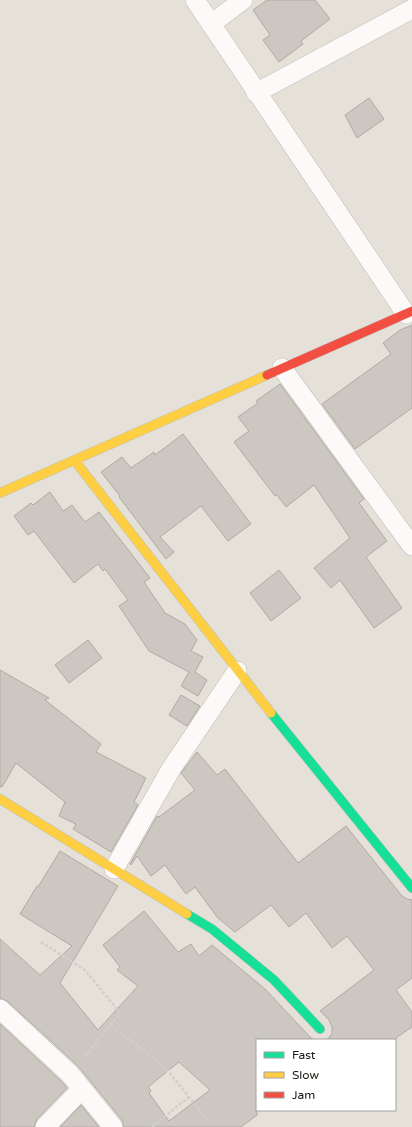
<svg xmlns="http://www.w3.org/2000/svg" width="412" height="1127" font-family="'Varela Round',sans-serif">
  <rect width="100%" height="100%" fill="#e5e1d8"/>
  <g fill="#ccc8c1" stroke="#afaba4" fill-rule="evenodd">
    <path d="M267 0H315L330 19 301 41 303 44 279 62 263 40 270 35 253 10Z"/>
    <path d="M369 98 384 119 357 138 345 115Z"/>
    <path d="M412 325V408L355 449 322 404 391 354 383 343 400 330Z"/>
    <path d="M280 384 364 499 359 503 387 541 366 557 402 608 374 628 340 580 331 588 314 568 350 538 314 485 286 507 277 495 275 496 234 442 249 431 238 417 258 403 256 401Z"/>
    <path d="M183 434 251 524 228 541 201 506 160 537 174 552 166 559 119 497 120 496 101 472 122 457 131 468 154 452 155 455Z"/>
    <path d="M50 492 63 511 72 505 85 522 99 512 150 578 144 582 165 613 185 624 197 640 191 651 203 657 195 672 207 680 198 696 181 686 189 672 149 651 119 606 128 600 105 569 103 571 98 564 74 583 34 531 28 535 14 516 31 503 33 505Z"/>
    <path d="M279 570 301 598 271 621 250 593Z"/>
    <path d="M88 640 102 658 69 683 55 665Z"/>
    <path d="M0 670 49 698 45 700 101 744 96 752 146 778 134 802 138 805 111 852 73 829 76 824 59 816 65 802 16 763 2 787H0Z"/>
    <path d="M181 695 200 706 187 726 169 715Z"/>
    <path d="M197 752 217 775 225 769 298 863 346 826 402 896 407 899 412 900V978L396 990 412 1012V1027L393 1040H325L329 1038 332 1033V1027L329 1020 320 1011 374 970 347 936 332 948 306 913 289 927 271 905 235 932 217 917 195 887 186 894 165 865 151 876 137 856 131 865 130 864 157 816 159 817 195 790 181 773Z"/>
    <path d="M60 851 118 886 60 983 98 1030 138 986 117 970 120 967 103 945 144 911 178 952 191 944 199 956 212 945 265 989 311 1038 315 1040H257V1115L241 1127H124L122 1120 78 1066 7 1001 0 998V939L40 975 72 946 20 914 37 886 38 887ZM179 1062 210 1090 169 1121 149 1093 151 1091 148 1087Z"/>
    <path d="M0 1024 62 1082 67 1088 37 1119 34 1127H0Z"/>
    <path d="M81 1105 99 1127H60Z"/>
  </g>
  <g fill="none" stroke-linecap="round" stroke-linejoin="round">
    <g stroke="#c1bdb6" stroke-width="20">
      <g id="street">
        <path d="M195 0 406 314"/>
        <path d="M211 24 243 0"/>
        <path d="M256 93 412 9"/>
        <path d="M282 368 412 546"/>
        <path d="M114 869 171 769 237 671"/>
        <path d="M0 1009 70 1074 113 1127"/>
        <path d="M45 1127 82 1089"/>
      </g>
    </g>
    <g stroke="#c1bdb6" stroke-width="10">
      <g id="fast">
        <path d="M271 713 412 888"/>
        <path d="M187 914 212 929 274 980 320 1029"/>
      </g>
    </g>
    <g stroke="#c1bdb6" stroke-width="10">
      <g id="slow">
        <path d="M75 461 271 713"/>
        <path d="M0 493 267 375"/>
        <path d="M0 799 187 914"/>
      </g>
    </g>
    <g stroke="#c1bdb6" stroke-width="10">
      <path id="jam" d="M267 375 412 311"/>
    </g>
    <g stroke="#d1cfcd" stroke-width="2.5" stroke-dasharray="3 2" stroke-linecap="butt">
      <path d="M41 942 85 970 120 1013 84 1058"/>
      <path d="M111 1026 151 1056 169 1072 208 1121"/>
      <path d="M152 1127 189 1097"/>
    </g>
    <use href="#street" stroke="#fbfaf9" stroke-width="19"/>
    <use href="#fast" stroke="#16e098" stroke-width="9"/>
    <use href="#slow" stroke="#ffcf43" stroke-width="9"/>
    <use href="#jam" stroke="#f24e42" stroke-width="9"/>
  </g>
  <rect x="256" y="1039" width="140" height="72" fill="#ffffff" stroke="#a3a2a0"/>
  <rect x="264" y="1052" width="20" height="6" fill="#16e098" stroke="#a3a2a0"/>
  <text x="292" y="1059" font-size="12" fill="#191711">Fast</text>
  <rect x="264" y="1072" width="20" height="6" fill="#ffcf43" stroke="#a3a2a0"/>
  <text x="292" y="1079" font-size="12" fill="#191711">Slow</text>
  <rect x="264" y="1092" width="20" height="6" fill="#f24e42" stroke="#a3a2a0"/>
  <text x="292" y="1099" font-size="12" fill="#191711">Jam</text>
</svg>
